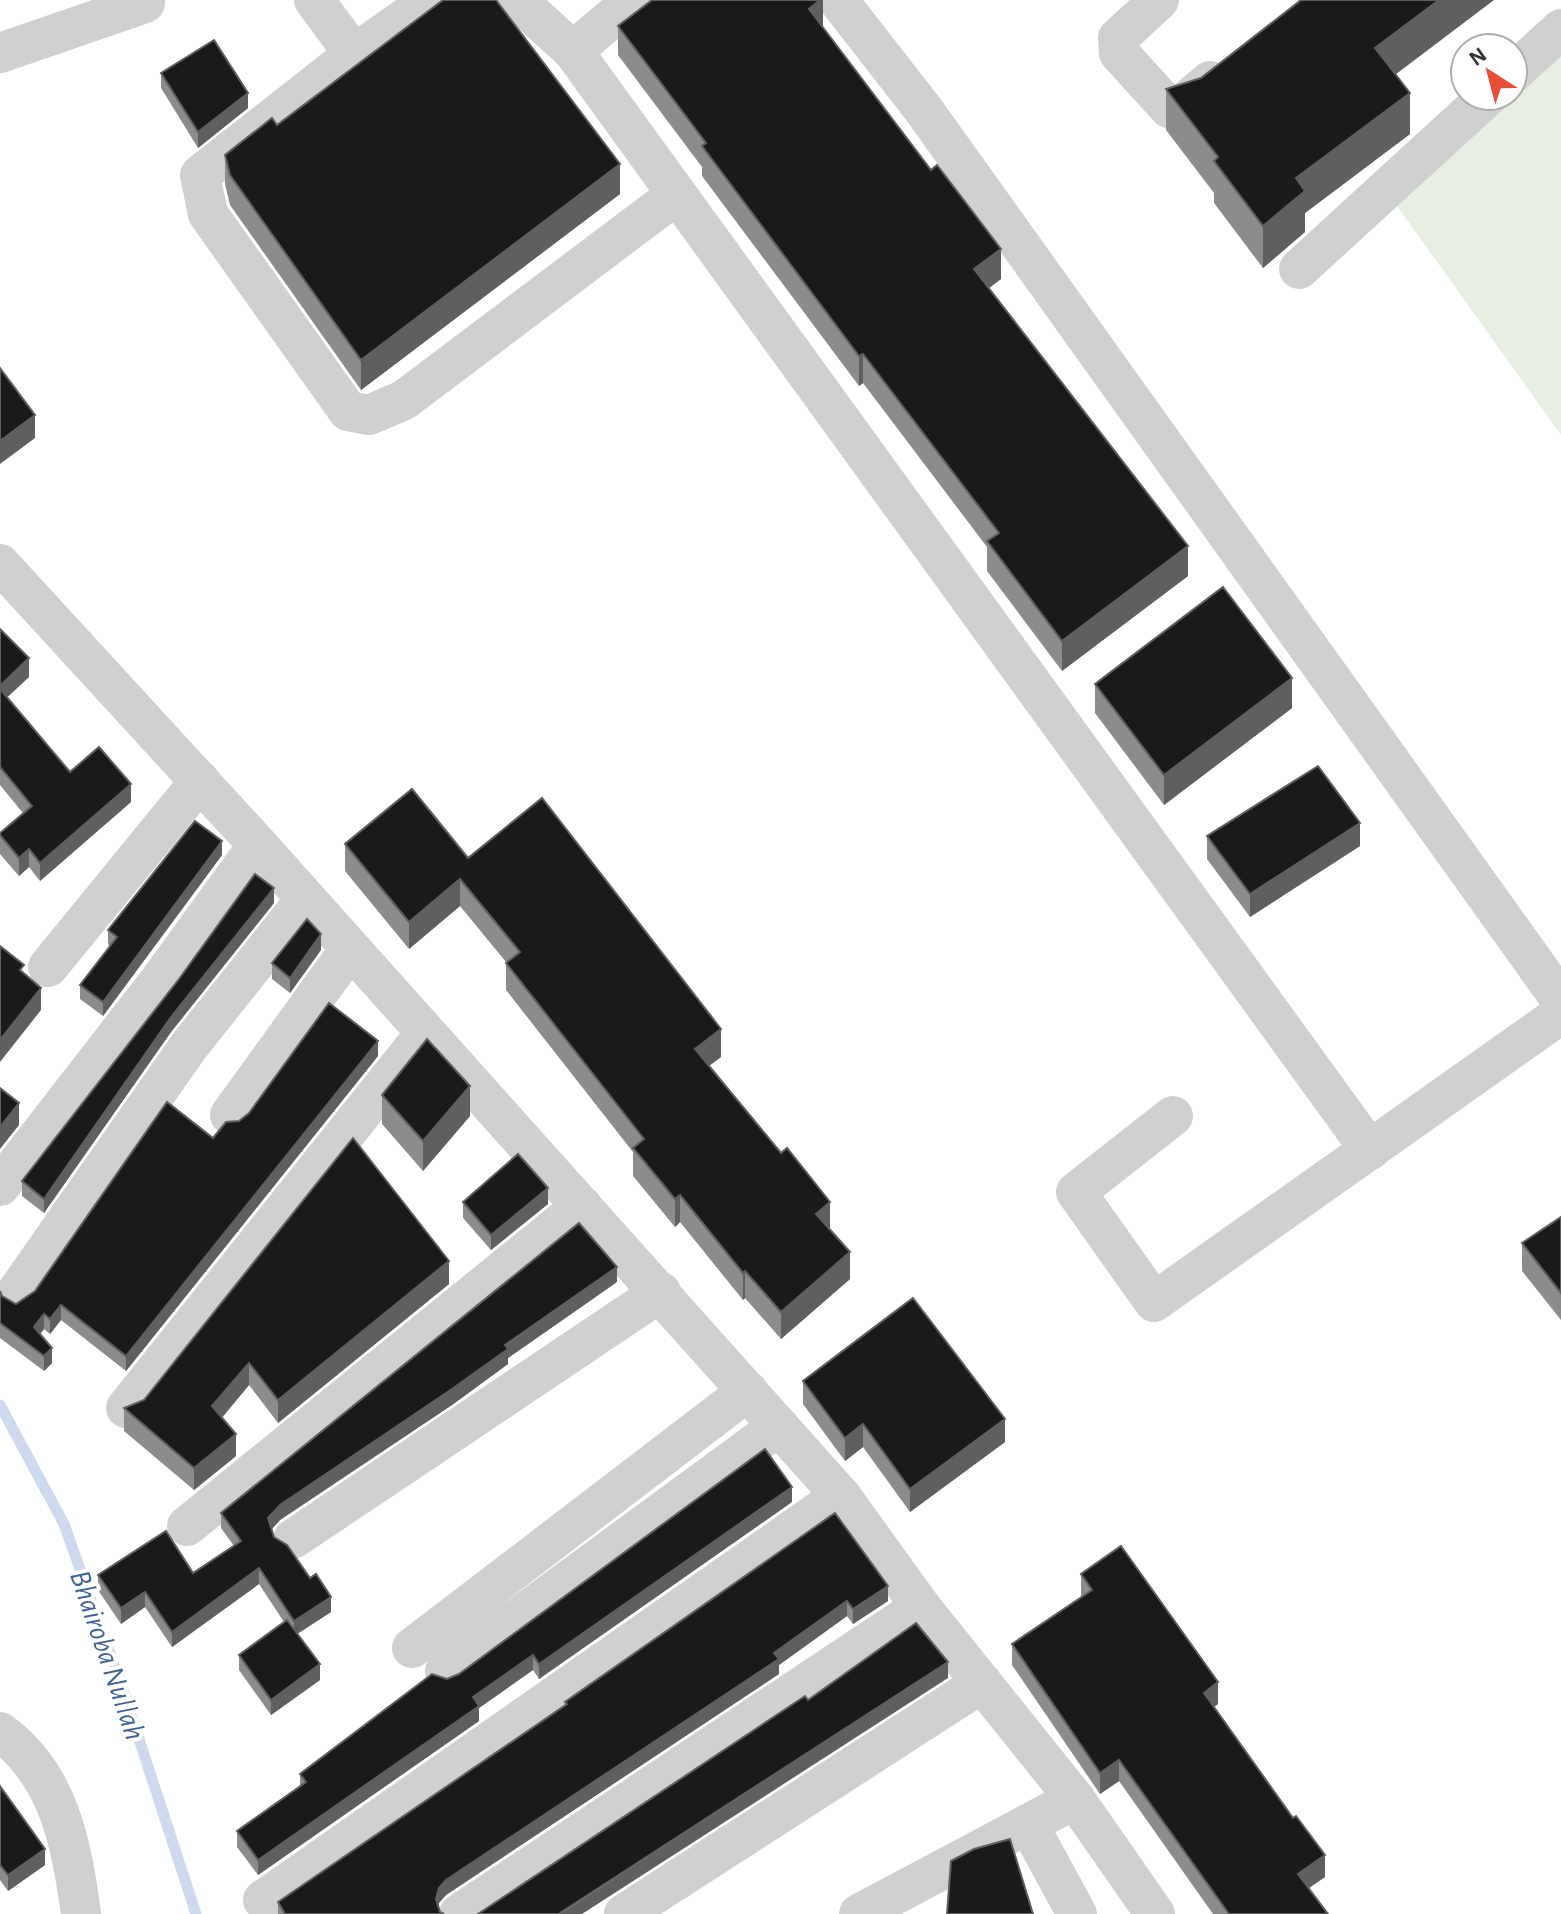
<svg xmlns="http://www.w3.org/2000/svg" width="1561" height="1914" font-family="'Alegreya Sans',sans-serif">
  <rect width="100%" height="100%" fill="#fff"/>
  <path fill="#e6efe1" d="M1561 47V435L1394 202 1508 96H1513V92Z"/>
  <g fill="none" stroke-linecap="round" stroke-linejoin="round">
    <path stroke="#cedbee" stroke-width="11" d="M0 1405 64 1524 125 1696 196 1914"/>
    <g stroke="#d0d0d0" stroke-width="40">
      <path d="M314 0 354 54"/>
      <path d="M431 0 354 54 200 175 208 214 348 411 369 415 404 400 676 195"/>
      <path d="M517 0 573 51 1370 1150"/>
      <path d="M838 0 923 109 1561 1000"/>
      <path d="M1159 0 1118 38 1119 53 1169 108 1179 107 1210 81"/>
      <path d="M573 51 633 0"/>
      <path d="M0 53 145 3"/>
      <path d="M1513 73 1561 29"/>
      <path d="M1299 269 1488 96"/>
      <path d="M0 564 258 845 841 1496 921 1607 1075 1799 1155 1914"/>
      <path d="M48 967 200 781"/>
      <path d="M230 1115 350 949"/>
      <path d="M1173 1116 1076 1192 1154 1302 1561 1014"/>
      <path d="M0 1186 160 980 258 845"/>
      <path d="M16 1293 189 1046 306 899"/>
      <path d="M126 1408 425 1034"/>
      <path d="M187 1526 582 1206"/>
      <path d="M293 1539 661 1292"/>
      <path d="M412 1648 748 1391"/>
      <path d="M445 1671 779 1426"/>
      <path d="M0 1732C59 1774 72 1846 81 1914"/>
      <path d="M1028 1824 1077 1914"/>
      <path d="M263 1900 841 1496"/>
      <path d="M459 1914 921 1607"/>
      <path d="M624 1914 982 1683"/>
      <path d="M859 1914 1075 1799"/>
    </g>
  </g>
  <g fill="#8c8c8c">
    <path d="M823 0V27L1001 279 989 288 1188 576 1062 671 987 571V547L863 383 859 386 702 176V167L618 55V26Z"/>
    <path d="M161 73 248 108 198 148 161 88Z"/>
    <path d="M1396 74 1410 134 1305 213V232L1263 268 1214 203V193L1166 130V89Z"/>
    <path d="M277 125 620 194 361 390 230 205 225 184V155Z"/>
    <path d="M0 629 29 677 7 697 70 772 131 802 40 881 29 867 19 876 0 854V833L23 813 0 785Z"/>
    <path d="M1095 684 1292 708 1164 805 1095 713Z"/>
    <path d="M1207 836 1360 846 1250 917 1207 859Z"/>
    <path d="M345 844 468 858 721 1057 709 1066 830 1230 850 1279 781 1339 745 1298 743 1300 680 1222 675 1227 633 1176V1152L506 990V962L460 906 409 949 345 871Z"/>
    <path d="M222 855 103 1016 80 999V985L110 946 108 944V930Z"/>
    <path d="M274 903 171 1032 44 1213 22 1196V1181Z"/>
    <path d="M321 950 290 993 272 979V963Z"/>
    <path d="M378 1056 126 1371 61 1320 50 1334 44 1329 40 1334 52 1363 44 1371 0 1338V1291L2 1296 16 1304 35 1291 213 1138 239 1121Z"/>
    <path d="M382 1095 470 1116 423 1171 382 1124Z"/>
    <path d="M463 1202 548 1204 491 1250 463 1218Z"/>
    <path d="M1561 1217V1320L1522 1271V1243Z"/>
    <path d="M617 1282 508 1358V1364L452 1405 280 1520 272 1529 274 1537 331 1612 297 1634 320 1680 271 1715 239 1670V1655L284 1622 259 1584 172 1647 145 1607 121 1624 98 1590V1575L193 1573 234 1546 221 1528V1513Z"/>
    <path d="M449 1284 278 1423 249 1385 222 1418 236 1456 194 1490 124 1431V1408Z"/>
    <path d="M803 1381 1005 1442 910 1512 863 1447 845 1461 803 1404Z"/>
    <path d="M792 1502 539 1679 533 1670 479 1708V1721L258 1875 237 1847V1831L300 1787V1774L447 1679 459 1674Z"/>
    <path d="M835 1513 888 1601 853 1624 847 1616 779 1665V1674L446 1895 439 1903 438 1906 440 1912 444 1914H278V1902L565 1705V1702Z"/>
    <path d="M1081 1574 1218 1704 1214 1707 1325 1877 1309 1888 1328 1914H1213L1119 1781 1100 1794 1012 1665V1644L1081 1597Z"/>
    <path d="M0 1786 45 1865 8 1891 0 1880Z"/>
  </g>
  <g fill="#5f5f5f">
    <path d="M820 0H823V28L809 9Z"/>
    <path d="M1439 0H1494L1375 90V48Z"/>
    <path d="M248 93V108L198 148V132Z"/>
    <path d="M1410 93V134L1305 213V232L1263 268V226L1296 178Z"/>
    <path d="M620 164V194L361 390V360Z"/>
    <path d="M1001 249V279L974 299V269Z"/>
    <path d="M863 354V383L859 386V356Z"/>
    <path d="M35 415V438L0 464V441Z"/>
    <path d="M1188 546V576L1062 671V641Z"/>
    <path d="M29 658V677L0 704V686Z"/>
    <path d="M1292 678V708L1164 805V775Z"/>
    <path d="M131 784V802L40 881V863Z"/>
    <path d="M1360 823V846L1250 917V894Z"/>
    <path d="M222 841V855L103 1016V1002Z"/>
    <path d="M29 849V867L19 876V858Z"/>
    <path d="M460 879V906L409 949V922Z"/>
    <path d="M274 888V903L171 1032 44 1213V1199L171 1017Z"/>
    <path d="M321 934V950L290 993V978Z"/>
    <path d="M41 988V1010L0 1062V1040Z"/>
    <path d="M721 1029V1057L695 1076V1049Z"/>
    <path d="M378 1041V1056L126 1371V1356Z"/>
    <path d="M470 1086V1116L423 1171V1141Z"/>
    <path d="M19 1103V1125L0 1149V1127Z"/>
    <path d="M548 1188V1204L491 1250V1235Z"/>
    <path d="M680 1195V1222L675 1227V1199Z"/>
    <path d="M830 1202V1230L816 1214Z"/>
    <path d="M850 1252V1279L781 1339V1312Z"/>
    <path d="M449 1261V1284L278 1423V1400Z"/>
    <path d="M617 1267V1282L508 1358V1364L452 1405 280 1520 268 1533V1518L280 1505Z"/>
    <path d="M745 1271V1298L743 1300V1273Z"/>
    <path d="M61 1305V1320L50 1334V1319Z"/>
    <path d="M44 1314V1329L34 1342V1327Z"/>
    <path d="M52 1348V1363L44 1371V1356Z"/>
    <path d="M249 1363V1385L212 1429V1406Z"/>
    <path d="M1005 1419V1442L910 1512V1489Z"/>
    <path d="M863 1424V1447L845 1461V1438Z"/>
    <path d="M236 1434V1456L194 1490V1468Z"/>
    <path d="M792 1487V1502L539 1679V1664Z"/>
    <path d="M259 1568V1584L172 1647V1632Z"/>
    <path d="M888 1586V1601L853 1624V1609Z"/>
    <path d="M145 1592V1607L121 1624V1608Z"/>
    <path d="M331 1597V1612L294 1636V1621Z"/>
    <path d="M847 1601V1616L779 1665V1674L446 1895 439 1903 436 1914V1899L439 1888 446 1880Z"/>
    <path d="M533 1655V1670L479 1708V1721L258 1875V1860L473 1697Z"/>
    <path d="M948 1662V1678L582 1914H560Z"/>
    <path d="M320 1664V1680L271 1715V1700Z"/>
    <path d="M1218 1682V1704L1204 1714V1693Z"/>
    <path d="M1119 1760V1781L1100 1794V1773Z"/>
    <path d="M45 1849V1865L8 1891V1875Z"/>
    <path d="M1325 1855V1877L1298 1895V1874Z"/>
  </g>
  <g fill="#1a1a1a" stroke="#5f5f5f" stroke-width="2">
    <path d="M443 0H496L620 164 361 360 230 175 225 155 272 118 277 125Z"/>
    <path d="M652 0H820L809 9 931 170 937 165 1001 249 974 269 1188 546 1062 641 987 541 999 533 863 354 859 356 702 146 706 143 618 26Z"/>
    <path d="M1301 0H1439L1375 48 1410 93 1296 178 1305 191 1263 226 1214 161 1218 157 1166 89 1201 78Z"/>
    <path d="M214 40 248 93 198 132 161 73Z"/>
    <path d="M0 368 35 415 0 441Z"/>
    <path d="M1223 587 1292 678 1164 775 1095 684Z"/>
    <path d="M0 629 29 658 0 686Z"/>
    <path d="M0 689 70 772 99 747 131 784 40 863 29 849 19 858 0 835V833L32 806 0 767Z"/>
    <path d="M1318 766 1360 823 1250 894 1207 836Z"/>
    <path d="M412 789 468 858 542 798 721 1029 695 1049 781 1153 787 1148 830 1202 816 1214 850 1252 781 1312 745 1271 743 1273 680 1195 675 1199 633 1148 644 1139 506 963 520 952 460 879 409 922 345 844Z"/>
    <path d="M195 821 222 841 103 1002 80 985 117 937 108 930Z"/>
    <path d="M255 874 274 888 171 1017 44 1199 22 1181 179 979Z"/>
    <path d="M307 919 321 934 290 978 272 963Z"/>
    <path d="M0 946 24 965 20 970 41 988 0 1040Z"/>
    <path d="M329 1003 378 1041 126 1356 61 1305 50 1319 44 1314 34 1327 52 1348 44 1356 0 1323V1291L2 1296 16 1304 35 1291 167 1102 213 1138 226 1122 239 1121 249 1113Z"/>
    <path d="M427 1039 470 1086 423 1141 382 1095Z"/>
    <path d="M0 1088 19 1103 0 1127Z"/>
    <path d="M353 1138 449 1261 278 1400 249 1363 212 1406 236 1434 194 1468 124 1408 144 1400Z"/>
    <path d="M518 1154 548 1188 491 1235 463 1202Z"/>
    <path d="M1561 1217V1293L1522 1243Z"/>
    <path d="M579 1223 617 1267 505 1345 508 1349 452 1389 280 1505 268 1518 274 1537 287 1545 310 1578 316 1574 331 1597 294 1621 259 1568 172 1632 145 1592 121 1608 98 1575 166 1531 193 1573 241 1541 221 1513Z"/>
    <path d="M913 1298 1005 1419 910 1489 863 1424 845 1438 803 1381Z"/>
    <path d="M765 1449 792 1487 539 1664 533 1655 473 1697 479 1706 258 1860 237 1831 306 1782 300 1774 432 1674 447 1679 459 1674Z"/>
    <path d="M835 1513 888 1586 853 1609 847 1601 774 1653 779 1659 446 1880 439 1888 436 1899 440 1912 444 1914H285L278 1902 567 1704 565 1702Z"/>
    <path d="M1121 1546 1218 1682 1204 1693 1293 1818 1296 1816 1325 1855 1298 1874 1328 1914H1229L1119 1760 1100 1773 1012 1644 1092 1590 1081 1574Z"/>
    <path d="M287 1620 320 1664 271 1700 239 1655Z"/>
    <path d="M916 1623 948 1662 560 1913V1914H478L805 1696 808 1700Z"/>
    <path d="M0 1786 45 1849 8 1875 0 1865Z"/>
    <path d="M1010 1839 1033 1914H947L951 1861 974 1849Z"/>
  </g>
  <g text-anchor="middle" stroke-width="8" stroke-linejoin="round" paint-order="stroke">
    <g font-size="30" font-style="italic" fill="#3e6397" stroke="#fff">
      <text transform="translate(108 1655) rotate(71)" y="10">Bhairoba Nullah</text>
    </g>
  </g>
  <g transform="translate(1489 72) rotate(324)"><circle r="38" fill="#ffffff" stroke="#adadad" stroke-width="2"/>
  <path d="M0-6L14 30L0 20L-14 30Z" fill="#e84d37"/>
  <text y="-12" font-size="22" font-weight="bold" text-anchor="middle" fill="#333333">N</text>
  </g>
</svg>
